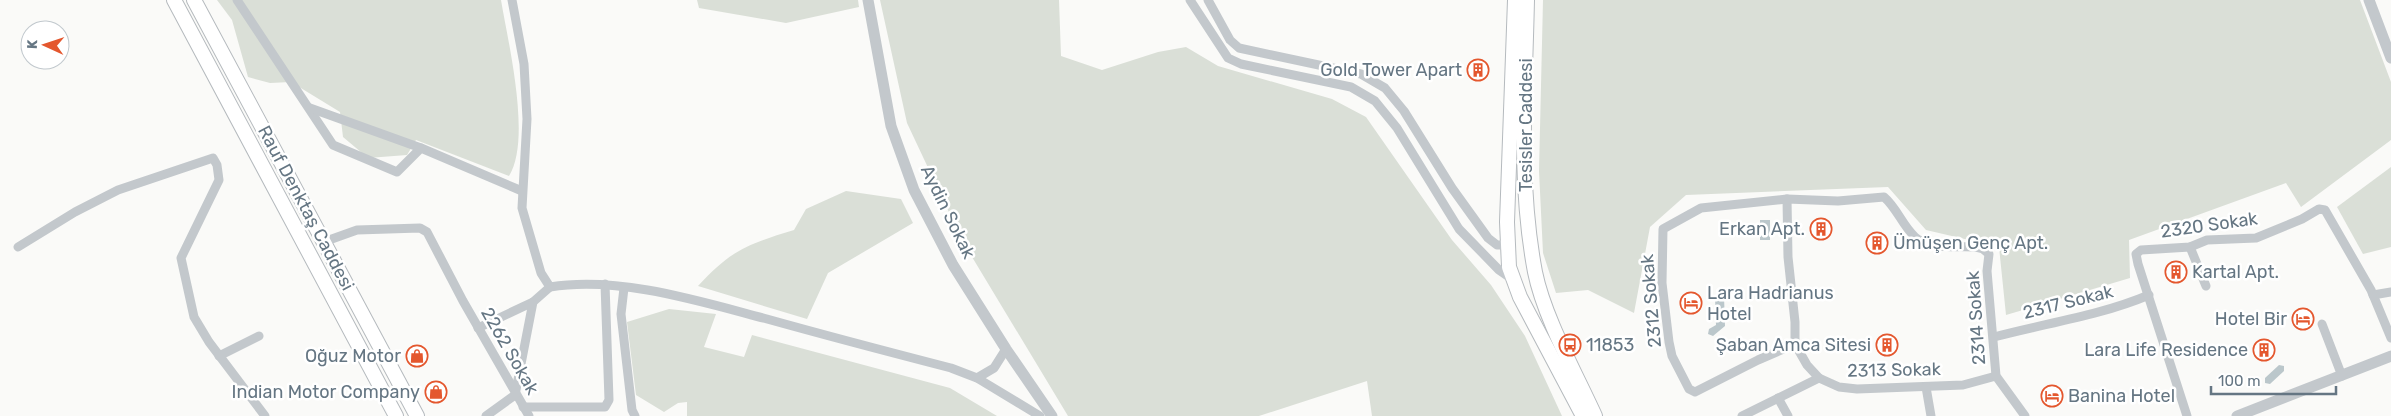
<svg xmlns="http://www.w3.org/2000/svg" width="2391" height="416" font-family="Rubik,sans-serif">
  <rect width="100%" height="100%" fill="#fafaf8"/>
  <g fill="#dadfd7">
    <path d="M217 0H501C508 42 532 140 509 176L416 140 407 155 368 158 343 137 340 112 291 82 270 83 248 77 232 20Z"/>
    <path d="M697 0H858L859 7 786 23 699 8Z"/>
    <path d="M880 0H1059L1061 56 1102 70 1158 52 1186 47 1218 66 1332 99 1366 117 1452 240 1491 285 1525 336 1562 416H1372L1367 381 1259 416H1068L963 242 907 123Z"/>
    <path d="M1543 0H2360L2391 82V140L2301 207 2286 183 2129 240 2130 278 2006 315 1999 247 1926 230 1888 187 1686 195 1650 227 1634 313 1588 290 1556 293 1543 253 1539 171Z"/>
    <path d="M2391 167V247L2363 254 2337 207Z"/>
    <path d="M846 191 901 199 913 223 828 273 807 319 698 286C731 250 748 244 794 230L806 209Z"/>
    <path d="M669 309 716 314 704 347 744 357 752 335 950 388 997 416H687V402L678 403 664 412 636 395 627 322Z"/>
  </g>
  <g fill="#bbc7cb">
    <rect x="1760" y="220" width="10" height="20"/>
    <path d="M1724 296 1725 326 1713 336 1708 334 1709 329 1716 325 1715 297Z"/>
    <path d="M2279 365 2284 366V371L2270 384 2265 383V378Z"/>
  </g>
  <g fill="none" stroke-linecap="round" stroke-linejoin="round">
    <g stroke="#b5babe" stroke-width="16">
      <g id="primary">
        <path d="M174 0 396 416"/>
        <path d="M194 0 417 416"/>
        <path d="M1515 0 1507 222 1509 267 1520 297 1583 416"/>
        <path d="M1527 0C1525 91 1518 182 1535 272 1544 317 1576 374 1595 416"/>
      </g>
    </g>
    <g stroke="#c3c8cc" stroke-width="9">
      <path d="M237 0 333 145 397 172 421 148 522 191"/>
      <path d="M512 0 524 64 527 119 522 208 541 273 550 287C620 276 699 301 767 319 828 336 889 352 951 368L977 378 1040 416"/>
      <path d="M1190 0 1228 58 1241 64 1351 87 1375 101 1397 128 1459 229 1499 270 1512 279"/>
      <path d="M1208 0 1230 40 1239 48 1361 74 1385 88 1404 111 1452 188 1488 238 1497 245H1507"/>
      <path d="M310 108 421 148"/>
      <path d="M1787 199 1788 257 1795 322V344L1807 365 1819 378 1839 387 1857 389 1963 385 1996 376"/>
      <path d="M322 238 329 240 357 230 420 228 427 232 463 301 529 416"/>
      <path d="M18 247 75 212 118 190 213 158 217 165 219 180 181 258 194 317 209 342 265 416"/>
      <path d="M2190 247 2206 286"/>
      <path d="M624 288 621 314 632 410 635 416"/>
      <path d="M2373 295 2391 292"/>
      <path d="M2322 324 2342 376"/>
      <path d="M478 328 533 302"/>
      <path d="M1994 337C2046 323 2099 316 2149 295"/>
      <path d="M1795 344 1758 360 1695 392 1689 389 1672 356 1669 342 1662 283 1663 229 1701 208 1787 199 1838 201 1884 197C1897 208 1902 225 1915 237 1929 250 1956 246 1975 247L1983 249 1989 254 1987 271 1996 376 2025 416"/>
      <path d="M219 356 259 336"/>
      <path d="M977 378 994 368 1006 349"/>
      <path d="M1926 387 1931 416"/>
      <path d="M1778 398 1788 416"/>
      <path d="M523 407H605L609 400 605 284"/>
      <path d="M486 416 515 395 533 302 550 287"/>
      <path d="M1742 416 1819 378"/>
      <path d="M2187 416 2138 264 2136 254 2141 250 2190 247 2207 240 2256 238 2302 219 2319 209 2325 210 2371 290 2391 338"/>
    </g>
    <g stroke="#c3c8cc" stroke-width="11">
      <path d="M868 0 891 126 914 190 953 265 1006 349 1052 416"/>
      <path d="M2369 0 2391 58"/>
      <path d="M2237 416 2391 356"/>
    </g>
    <use href="#primary" stroke="#fff" stroke-width="14"/>
  </g>
  <defs>
    <g id="building-ring" transform="scale(1.125)"><circle r="9.5" fill="#fff" stroke="#e4572e" stroke-width="1.5"/><path d="M-4-6H4V6H1V3H-1V6H-4ZM-2.5-4.3h1.7v1.8h-1.7ZM.8-4.3h1.7v1.8H.8ZM-2.5-1h1.7V.8h-1.7ZM.8-1h1.7V.8H.8Z" fill="#e4572e"/></g>
    <g id="hotel-ring" transform="scale(1.125)"><circle r="9.5" fill="#fff" stroke="#e4572e" stroke-width="1.5"/><path d="M-6-4.5h1.5V1H6V5H4.5V3h-9V5H-6ZM-4 0a1.8 1.8 0 1 1 3.6 0ZM.5 0V-2.5h3Q6-2.5 6 0Z" fill="#e4572e"/></g>
    <g id="bus-ring" transform="scale(1.125)"><circle r="9.5" fill="#fff" stroke="#e4572e" stroke-width="1.5"/><path d="M-5-6H5V4H4V6H2V4H-2V6H-4V4H-5ZM-3.5-4V0h7V-4ZM-3.5 1.2v1.5H-2V1.2ZM2 1.2v1.5H3.5V1.2Z" fill="#e4572e"/></g>
    <g id="shop-ring" transform="scale(1.125)"><circle r="9.5" fill="#fff" stroke="#e4572e" stroke-width="1.5"/><path d="M-5-2.5h2.3a2.7 3.5 0 0 1 5.4 0H5L5.5 6h-11ZM-1.5-2.5h3a1.5 2.3 0 0 0-3 0Z" fill="#e4572e"/></g>
  </defs>
  <g fill-rule="evenodd">
    <use href="#building-ring" x="1478" y="70"/>
    <use href="#building-ring" x="1821" y="229"/>
    <use href="#building-ring" x="1877" y="243"/>
    <use href="#building-ring" x="2176" y="272"/>
    <use href="#hotel-ring" x="1691" y="303"/>
    <use href="#hotel-ring" x="2303" y="319"/>
    <use href="#bus-ring" x="1570" y="345"/>
    <use href="#building-ring" x="1887" y="345"/>
    <use href="#building-ring" x="2264" y="350"/>
    <use href="#shop-ring" x="417" y="356"/>
    <use href="#shop-ring" x="436" y="392"/>
    <use href="#hotel-ring" x="2052" y="396"/>
  </g>
  <g text-anchor="middle" stroke-width="5" stroke-linejoin="round" paint-order="stroke">
    <g font-size="18" fill="#657683" stroke="#fff" text-anchor="end">
      <text x="1462" y="76">Gold Tower Apart</text>
      <text x="1805" y="235">Erkan Apt.</text>
      <text x="1893" y="249" text-anchor="start">Ümüşen Genç Apt.</text>
      <text x="2192" y="278" text-anchor="start">Kartal Apt.</text>
      <text x="1707" y="299" text-anchor="start">Lara Hadrianus<tspan x="1707" dy="21">Hotel</tspan></text>
      <text x="2287" y="325">Hotel Bir</text>
      <text x="1586" y="351" text-anchor="start">11853</text>
      <text x="1871" y="351">Şaban Amca Sitesi</text>
      <text x="2248" y="356">Lara Life Residence</text>
      <text x="401" y="362">Oğuz Motor</text>
      <text x="420" y="398">Indian Motor Company</text>
      <text x="2068" y="402" text-anchor="start">Banina Hotel</text>
    </g>
    <g font-size="18" fill="#657683" stroke="#fff">
      <text transform="translate(1526 125) rotate(-90)" y="6">Tesisler Caddesi</text>
      <text transform="translate(306 208) rotate(62)" y="6">Rauf Denktaş Caddesi</text>
      <text transform="translate(948 212) rotate(64)" y="6">Aydin Sokak</text>
      <text transform="translate(2209 225) rotate(-8)" y="6">2320 Sokak</text>
      <text transform="translate(1651 301) rotate(-95)" y="6">2312 Sokak</text>
      <text transform="translate(2068 302) rotate(-14)" y="6">2317 Sokak</text>
      <text transform="translate(1976 318) rotate(-94)" y="6">2314 Sokak</text>
      <text transform="translate(510 351) rotate(60)" y="6">2262 Sokak</text>
      <text transform="translate(1894 370) rotate(-1)" y="6">2313 Sokak</text>
    </g>
  </g>
  <g transform="translate(45 45) rotate(273)"><circle r="24" fill="#ffffff" stroke="#c1c8cd"/>
  <path d="M0-4L9 19L0 12L-9 19Z" fill="#e4572e"/>
  <text y="-8" font-size="14" font-weight="bold" text-anchor="middle" fill="#657683">K</text>
  </g>
  <path d="M2211 386v8h125v-8" fill="none" stroke="#657683" stroke-width="2.5"/>
  <text x="2218" y="386" font-size="15" fill="#657683" stroke="#ffffff" stroke-width="4" paint-order="stroke">100 m</text>
</svg>
